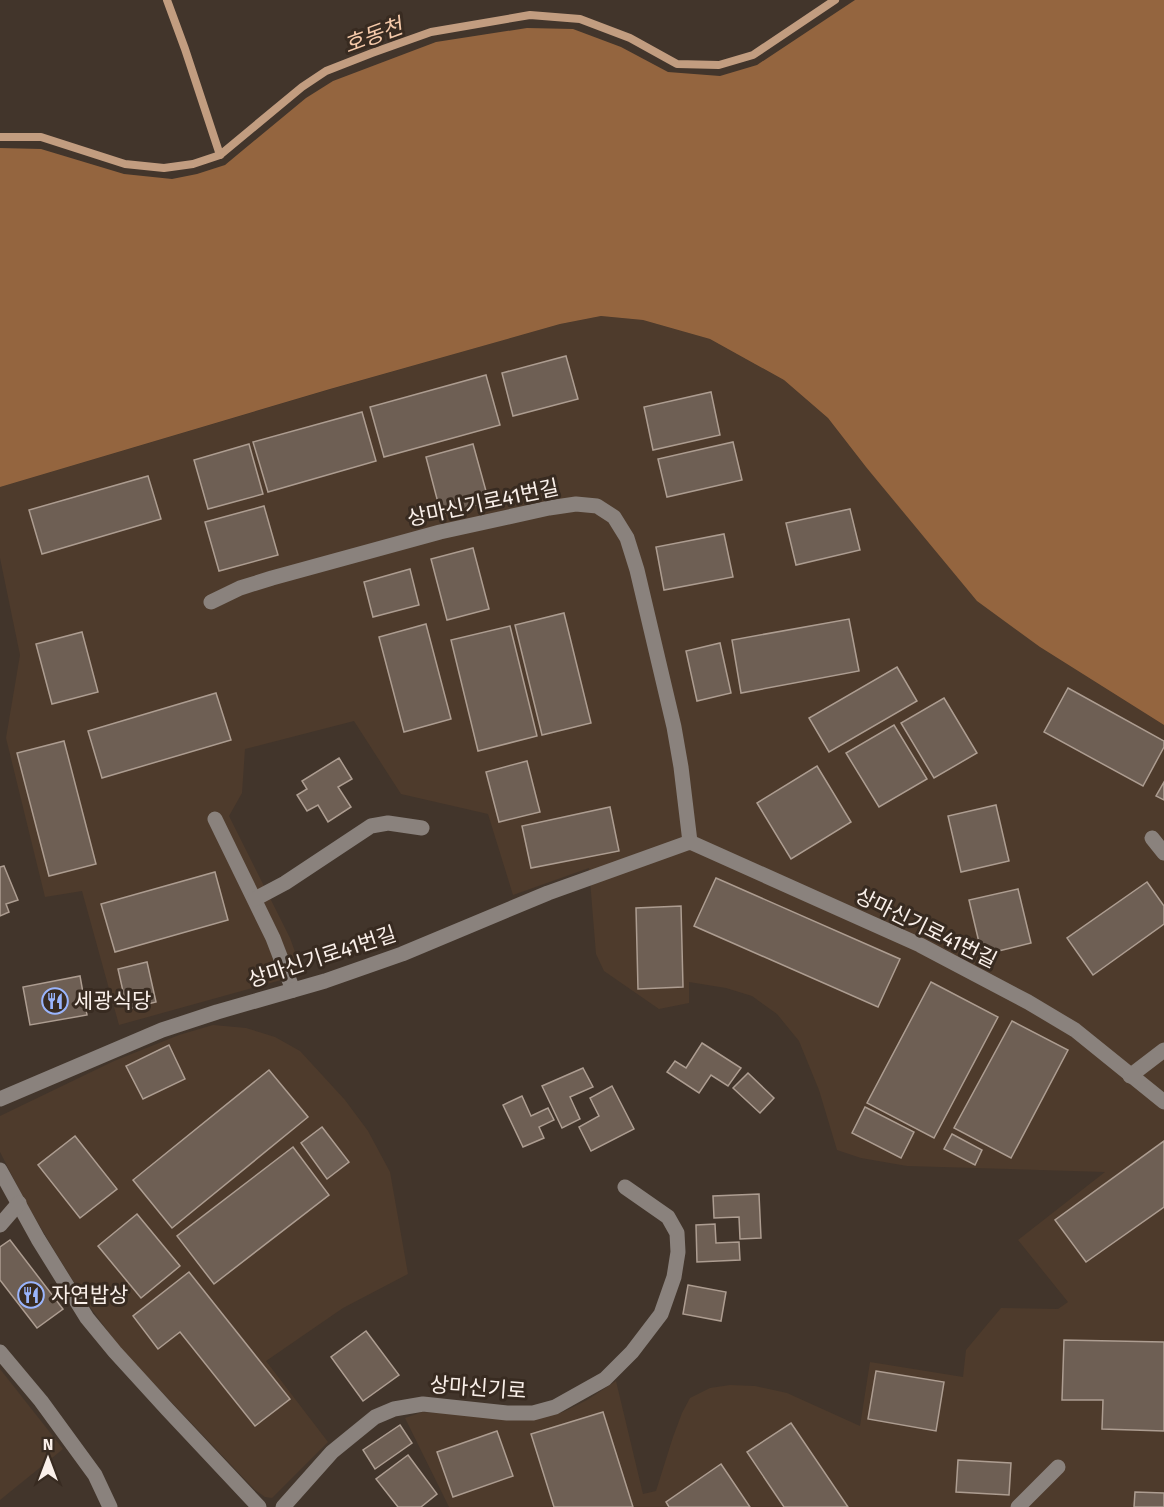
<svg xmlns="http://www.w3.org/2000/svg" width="1164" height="1507" font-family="'Fira Sans','Noto Sans KR',sans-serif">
  <rect width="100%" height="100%" fill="#42352b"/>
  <g fill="#4e3b2c">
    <path d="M601 316 643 320 710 339 784 380 828 418 866 467 1040 647 1164 725V1507H449L405 1418 422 1412 537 1418 563 1412 587 1400 616 1381 643 1494 656 1491 673 1437 682 1413 690 1398 710 1388 730 1385 755 1386 787 1393 860 1426 870 1362 963 1377 966 1350 1001 1308 1058 1309 1068 1302 1018 1240 1105 1172 907 1166 861 1158 837 1150 819 1090 799 1041 777 1014 752 996 726 988 689 982V1003L659 1009 604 971 596 954 589 868 513 895 488 814 401 794 354 721 245 749 242 793 229 816 290 938 303 974 119 1025 82 891 45 897 6 738 20 655 0 558V487L331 389 560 324Z"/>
    <path d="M213 1025 246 1028 275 1037 300 1051 345 1100 368 1131 390 1172 408 1274 343 1308 266 1361 328 1442 272 1498 265 1497 255 1490 120 1348 85 1300 57 1255 25 1201 0 1152V1116L114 1061 179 1035Z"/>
    <path d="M0 1369 63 1449 0 1500Z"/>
  </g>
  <path fill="#94653f" d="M855 0H1164V725L1040 647 977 601 866 467 828 418 784 380 710 339 643 320 601 316 560 324 330 389 0 487V148L41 149 124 174 172 179 197 174 225 165 306 98 333 81 436 42 527 28 573 29 621 47 668 72 720 76 757 65Z"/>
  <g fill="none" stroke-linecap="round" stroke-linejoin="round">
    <g stroke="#c29d80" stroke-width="8">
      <path d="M167 0 185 49 220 155"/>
      <path d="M0 137H41L125 164 164 168 193 164 220 155 302 87 326 71 372 53 431 32 530 15 580 19 630 38 677 64 719 65 753 55 835 0"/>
    </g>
  </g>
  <g fill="#6e5f54" stroke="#ad9d91" stroke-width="1.5">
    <path d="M566 356 578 399 513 416 502 373Z"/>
    <path d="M486 375 500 425 384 457 370 407Z"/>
    <path d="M711 392 720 435 653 450 644 407Z"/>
    <path d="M362 412 376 461 268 492 253 442Z"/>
    <path d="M733 442 742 480 667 497 658 459Z"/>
    <path d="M249 444 263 494 208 509 194 460Z"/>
    <path d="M473 444 489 502 441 514 426 457Z"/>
    <path d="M148 476 161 519 42 554 29 510Z"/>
    <path d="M264 506 278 555 219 571 205 522Z"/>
    <path d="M850 509 860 550 796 565 786 523Z"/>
    <path d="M724 534 733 577 664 590 656 547Z"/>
    <path d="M473 548 489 609 447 620 431 559Z"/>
    <path d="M410 569 419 605 373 617 364 582Z"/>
    <path d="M564 613 591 723 542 735 515 625Z"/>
    <path d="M849 619 859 671 741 693 732 640Z"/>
    <path d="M426 624 451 719 404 732 379 637Z"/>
    <path d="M510 626 537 736 478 751 451 640Z"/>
    <path d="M82 632 98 692 52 704 36 644Z"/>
    <path d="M720 643 731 693 697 701 686 651Z"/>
    <path d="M897 667 917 701 829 752 809 718Z"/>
    <path d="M1068 688 1164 741V747L1143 786 1044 732Z"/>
    <path d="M216 693 231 740 102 778 88 731Z"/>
    <path d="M944 698 977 753 934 778 901 723Z"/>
    <path d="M894 725 927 779 879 807 846 753Z"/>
    <path d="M64 741 96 864 49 876 17 753Z"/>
    <path d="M339 758 352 779 338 787 351 807 328 822 318 805 307 811 297 795 307 789 302 781Z"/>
    <path d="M527 761 540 812 499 822 486 772Z"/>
    <path d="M817 766 851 822 791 859 757 803Z"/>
    <path d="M1164 782V800L1156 796Z"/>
    <path d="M996 805 1009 861 961 872 948 816Z"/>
    <path d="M610 807 619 851 531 868 522 826Z"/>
    <path d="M4 866 18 900 6 904 9 912 0 916V867Z"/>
    <path d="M215 872 228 920 115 952 101 904Z"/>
    <path d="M716 878 900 959 878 1007 694 926Z"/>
    <path d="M1147 882 1164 906V924L1093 975 1067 938Z"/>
    <path d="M1018 889 1031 943 982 955 969 900Z"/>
    <path d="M681 906 683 987 638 989 636 908Z"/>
    <path d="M147 962 156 1002 127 1009 118 969Z"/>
    <path d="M80 976 87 1015 30 1025 23 987Z"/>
    <path d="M931 982 998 1017 934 1138 867 1103Z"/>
    <path d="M1012 1021 1068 1050 1011 1158 954 1128Z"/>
    <path d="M702 1043 741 1068 728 1086 711 1075 699 1093 667 1072 675 1061 686 1068Z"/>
    <path d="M169 1045 185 1079 143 1099 126 1066Z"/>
    <path d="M583 1068 593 1087 570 1097 580 1119 562 1128 542 1086Z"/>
    <path d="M269 1070 308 1117 172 1228 133 1180Z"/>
    <path d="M748 1073 774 1098 760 1113 733 1088Z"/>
    <path d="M612 1086 634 1129 591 1151 579 1127 599 1116 590 1098Z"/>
    <path d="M522 1096 531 1116 548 1108 554 1120 539 1127 544 1138 523 1147 503 1105Z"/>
    <path d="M865 1107 914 1132 901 1158 852 1133Z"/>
    <path d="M322 1127 349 1162 327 1179 301 1143Z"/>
    <path d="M952 1134 982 1150 975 1165 944 1149Z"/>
    <path d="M75 1136 117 1189 80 1218 38 1165Z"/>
    <path d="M1164 1141V1207L1086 1262 1055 1220Z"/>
    <path d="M293 1147 329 1195 214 1284 177 1236Z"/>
    <path d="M759 1194 761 1238 740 1239 739 1217 714 1218 713 1196Z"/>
    <path d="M137 1214 180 1266 141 1298 98 1246Z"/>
    <path d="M715 1224 716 1243 739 1242 740 1260 697 1262 696 1225Z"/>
    <path d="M10 1240 63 1309 37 1328 0 1280V1247Z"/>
    <path d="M189 1272 290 1399 255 1426 180 1332 158 1349 133 1316Z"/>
    <path d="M688 1285 726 1292 721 1321 683 1314Z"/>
    <path d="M366 1331 399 1375 363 1401 331 1357Z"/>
    <path d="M1064 1340 1164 1342V1431L1102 1429 1103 1400H1062Z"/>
    <path d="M876 1371 944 1382 936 1431 868 1419Z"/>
    <path d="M603 1412 633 1507H554L531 1434Z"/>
    <path d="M791 1423 848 1507H784L747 1452Z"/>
    <path d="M400 1425 412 1443 375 1469 363 1450Z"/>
    <path d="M497 1431 513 1476 453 1497 437 1452Z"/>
    <path d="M408 1455 437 1494 421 1507H398L376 1479Z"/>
    <path d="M958 1460 1011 1463 1009 1495 956 1492Z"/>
    <path d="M721 1464 750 1507H669L666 1502Z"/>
    <path d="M1135 1492 1164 1493V1507H1134Z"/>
  </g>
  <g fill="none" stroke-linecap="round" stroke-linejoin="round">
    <g stroke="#8a827d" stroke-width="15">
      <path d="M211 602 240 588 272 578 440 532 549 508 576 504 597 506 614 517 627 538 637 570 674 727 681 767 690 842"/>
      <path d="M215 819 273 938 293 990"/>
      <path d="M1152 838 1164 853"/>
      <path d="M255 899 285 883 371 826 388 823 422 828"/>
      <path d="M1130 1076 1164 1050"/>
      <path d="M0 1099 162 1030 217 1012 325 981 402 954 548 893 690 842 920 945 1028 1002 1075 1030 1164 1102"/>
      <path d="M0 1170 38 1239 87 1318 115 1352 167 1409 259 1507"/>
      <path d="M0 1225 19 1203"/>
      <path d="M0 1352 41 1401 95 1475 110 1507"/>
      <path d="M283 1507 332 1452 375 1417 394 1409 423 1404 507 1413H533L555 1407 605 1379 632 1352 661 1314 674 1277 678 1252 677 1233 668 1217 625 1187"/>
      <path d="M1018 1507 1058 1467"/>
    </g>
  </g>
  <defs>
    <g id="restaurant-ring" transform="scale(1.35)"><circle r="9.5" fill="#382b21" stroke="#9ab5fd" stroke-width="1.5"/><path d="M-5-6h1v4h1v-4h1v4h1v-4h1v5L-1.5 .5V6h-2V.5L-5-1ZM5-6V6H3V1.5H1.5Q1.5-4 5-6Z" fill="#9ab5fd"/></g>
  </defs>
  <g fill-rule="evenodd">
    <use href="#restaurant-ring" x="55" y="1001"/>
    <use href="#restaurant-ring" x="31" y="1295"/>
  </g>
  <g text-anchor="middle" stroke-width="6" stroke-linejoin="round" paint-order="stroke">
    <g font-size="21" fill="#faf0ea" stroke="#382b21">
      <text transform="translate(483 503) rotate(-12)" y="7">상마신기로41번길</text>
      <text transform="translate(926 928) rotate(26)" y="7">상마신기로41번길</text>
      <text transform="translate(322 957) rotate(-18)" y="7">상마신기로41번길</text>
      <text transform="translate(478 1388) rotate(4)" y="7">상마신기로</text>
    </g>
    <g font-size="21" fill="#faf0ea" stroke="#382b21" text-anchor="start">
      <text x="74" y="1008">세광식당</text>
      <text x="51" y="1302">자연밥상</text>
    </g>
    <g font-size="22" font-style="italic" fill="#f6caaa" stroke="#382b21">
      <text transform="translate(373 35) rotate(-20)" y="8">호동천</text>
    </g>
  </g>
  <g transform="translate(48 1459)" stroke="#382b21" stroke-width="4.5" paint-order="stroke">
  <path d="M0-4.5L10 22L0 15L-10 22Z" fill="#faf0ea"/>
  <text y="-9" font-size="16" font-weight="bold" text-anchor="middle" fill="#faf0ea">N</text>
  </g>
</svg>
